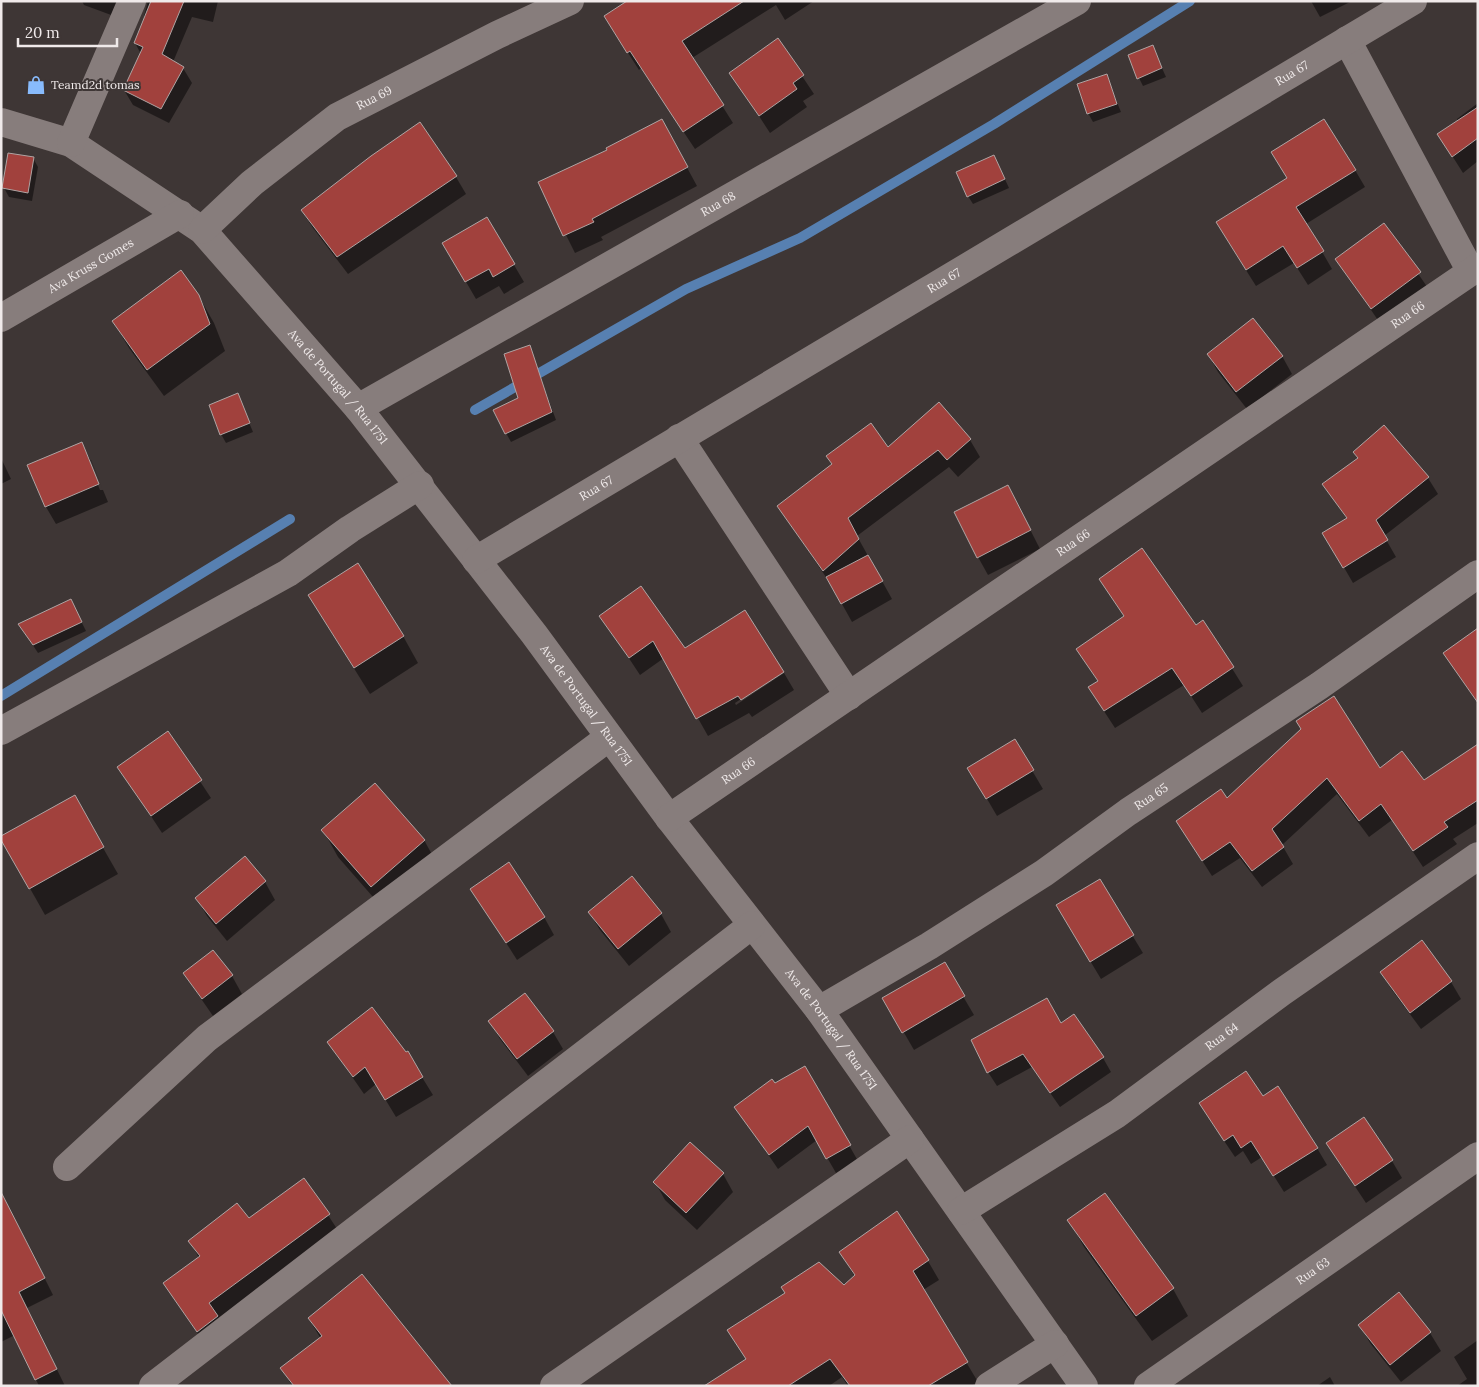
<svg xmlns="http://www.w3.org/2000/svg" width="1479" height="1387" font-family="Lora,serif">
  <rect width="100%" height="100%" fill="#3e3635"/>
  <g fill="#0007" fill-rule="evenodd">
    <path d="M82 1H136L122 19 84 5Z"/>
    <path d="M148 1H218L213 22 192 17 173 62 183 68 192 83 169 123 133 105 124 90 141 54 135 43 145 19 144 16Z"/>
    <path d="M629 1H814L785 20 776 5 692 58 733 123 695 149 641 68 639 70 605 17Z"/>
    <path d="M1311 1H1352L1320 17Z"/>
    <path d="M778 40 814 94 803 101 807 107 770 133 731 73Z"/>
    <path d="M1152 46 1166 77 1143 86 1139 78Z"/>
    <path d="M1106 76 1121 112 1093 122 1088 113Z"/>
    <path d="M1478 103V161L1463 173 1439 135 1458 121 1457 119Z"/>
    <path d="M671 138 697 186 601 237 603 240 575 253 540 183Z"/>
    <path d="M994 156 1009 188 973 204 968 196Z"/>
    <path d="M33 158 38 167 32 201 9 197 4 188Z"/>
    <path d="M1355 170 1365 187 1306 224 1332 269 1308 285 1294 263 1256 286 1227 240Z"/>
    <path d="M456 177 466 194 348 274 313 228 302 211Z"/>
    <path d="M487 219 524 282 504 294 499 286 476 299 444 244Z"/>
    <path d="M1384 224 1430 291 1382 326 1336 259Z"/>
    <path d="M198 295 214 323 225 351 164 396 129 348 113 321Z"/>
    <path d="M529 347 556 420 511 442 506 433 519 399Z"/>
    <path d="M1208 354 1282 356 1292 374 1247 409 1218 372Z"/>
    <path d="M237 394 253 432 226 443 221 434Z"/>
    <path d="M1384 427 1428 478 1438 494 1384 536 1396 557 1353 583 1324 533 1347 519 1324 485 1358 459 1354 453Z"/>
    <path d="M970 440 980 457 958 477 949 467 857 536 892 599 852 622 832 586 778 506 833 465 827 456Z"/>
    <path d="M81 443 91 461 108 502 56 524 46 507ZM88 460H91L103 490H100Z"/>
    <path d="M1 458 11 479 1 484Z"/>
    <path d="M1008 486 1040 549 988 575 978 557Z"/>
    <path d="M1100 579 1196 627 1203 622 1243 686 1202 713 1184 685 1115 728 1100 705 1098 682 1078 649 1125 617Z"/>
    <path d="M75 609 86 631 38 653 25 633Z"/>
    <path d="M601 616 685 650 783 671 735 703 736 705 784 673 794 690 752 717 749 713 708 736 664 658 640 675Z"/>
    <path d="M325 622 403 636 418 663 370 694Z"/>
    <path d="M1478 629V704L1444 653Z"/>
    <path d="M1303 730 1379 770 1424 782 1478 746V823L1453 839 1457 844 1423 867 1392 820 1369 837 1337 794 1282 845 1293 864 1262 887 1240 858 1212 876 1187 837Z"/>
    <path d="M168 733 211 798 162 833 119 767Z"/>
    <path d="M1014 740 1043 789 997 816 969 768Z"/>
    <path d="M87 820 118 874 45 915 1 837Z"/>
    <path d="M323 830 424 840 439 867 387 913 338 857Z"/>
    <path d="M245 858 265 882 275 900 227 941 207 916 197 899Z"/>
    <path d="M472 889 544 917 554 935 517 960Z"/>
    <path d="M589 912 661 914 671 932 629 966 600 930Z"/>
    <path d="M1068 924 1132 935 1143 953 1101 979Z"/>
    <path d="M944 964 974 1015 914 1050 884 998Z"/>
    <path d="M1381 972 1451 982 1461 999 1421 1029 1392 990Z"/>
    <path d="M184 974 232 976 242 994 213 1016Z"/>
    <path d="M490 1021 553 1032 563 1049 528 1076 500 1039Z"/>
    <path d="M1061 1025 1103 1058 1111 1072 1060 1107 1032 1067 997 1086 988 1072Z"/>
    <path d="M328 1042 407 1053 433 1095 396 1117 376 1084 364 1094Z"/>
    <path d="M805 1068 858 1161 836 1173 817 1140 778 1169 736 1107Z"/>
    <path d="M1263 1098 1317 1148 1327 1165 1284 1192 1262 1157 1251 1164 1243 1151 1235 1157 1210 1120Z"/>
    <path d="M1338 1161H1392L1402 1178 1366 1203Z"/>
    <path d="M723 1174 733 1192 697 1230 665 1200 655 1182Z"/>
    <path d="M1105 1195 1173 1289 1188 1316 1152 1341 1084 1247 1069 1220Z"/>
    <path d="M328 1215 339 1232 208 1349 164 1283 199 1258 190 1241 249 1220Z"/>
    <path d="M1 1236 27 1243 53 1295 27 1308 65 1386H39L15 1335 1 1342Z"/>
    <path d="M840 1252 928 1261 939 1280 923 1290 978 1382 971 1386H848L842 1377 829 1386H707L747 1360 855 1277Z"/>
    <path d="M1399 1294 1430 1333 1441 1351 1401 1382 1370 1343 1360 1325Z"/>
    <path d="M309 1319 451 1386H292L282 1368 321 1339Z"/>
    <path d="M1478 1340V1386H1457L1467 1379 1454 1357Z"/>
    <path d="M1330 1377 1335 1386H1317Z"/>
  </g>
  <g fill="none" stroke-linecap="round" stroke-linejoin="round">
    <g stroke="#5780b1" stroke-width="10">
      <path d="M475 410 686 289 800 238 994 124 1190 1"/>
      <path d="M1 696 290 519"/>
    </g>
  </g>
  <g fill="#a1413d" stroke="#afa4a3">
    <path d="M151 1H184L162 54 184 67 161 109 123 90 143 47 134 43Z"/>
    <path d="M627 1H744L682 41 724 105 683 132 630 51 627 53 604 16Z"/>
    <path d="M778 38 804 75 793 83 797 89 759 116 729 73Z"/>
    <path d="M1153 45 1162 68 1137 79 1128 55Z"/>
    <path d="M1107 74 1117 104 1087 114 1077 84Z"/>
    <path d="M1478 107V138L1452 157 1437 134Z"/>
    <path d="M662 119 688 167 592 219 594 222 563 236 538 182 607 150 606 148Z"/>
    <path d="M1324 119 1356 170 1296 207 1324 251 1297 268 1283 246 1246 270 1216 222 1287 178 1271 152Z"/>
    <path d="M420 122 457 176 337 257 301 210 371 156Z"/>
    <path d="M8 153 34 157 28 193 2 188Z"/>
    <path d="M994 155 1005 179 967 197 956 172Z"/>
    <path d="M487 217 515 264 493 277 489 269 465 282 442 243Z"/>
    <path d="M1384 223 1421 272 1371 309 1335 259Z"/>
    <path d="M181 270 199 295 210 324 147 370 112 321Z"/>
    <path d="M1253 318 1283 356 1236 392 1207 354Z"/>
    <path d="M530 345 552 412 505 434 493 410 518 398 504 354Z"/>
    <path d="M238 393 250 423 220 435 209 405Z"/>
    <path d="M939 402 971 439 947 460 938 450 848 518 859 539 823 571 777 506 832 464 826 456 871 423 888 447Z"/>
    <path d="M1384 425 1429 477 1376 520 1388 540 1343 568 1322 533 1347 518 1322 484 1358 458 1353 452Z"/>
    <path d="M82 442 99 484 45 507 27 465Z"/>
    <path d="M1008 485 1031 530 977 558 954 512Z"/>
    <path d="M1142 548 1196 625 1203 620 1234 667 1191 696 1172 668 1104 711 1088 687 1098 681 1076 649 1124 616 1099 579Z"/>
    <path d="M868 555 883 581 841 604 826 577Z"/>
    <path d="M358 563 404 636 354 668 308 595Z"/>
    <path d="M641 586 685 648 745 610 784 672 741 700 738 696 696 719 653 641 629 658 599 616Z"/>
    <path d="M71 599 82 622 33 645 18 624Z"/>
    <path d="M1478 628V703L1443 653Z"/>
    <path d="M1334 696 1380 768 1402 751 1424 780 1478 744V800L1444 822 1448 827 1413 851 1381 804 1359 821 1327 778 1272 829 1284 847 1252 871 1230 842 1202 861 1176 821 1221 789 1227 798 1301 729 1296 721Z"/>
    <path d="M168 731 202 780 151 816 117 767Z"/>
    <path d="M1015 739 1034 770 986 799 967 768Z"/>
    <path d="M375 783 425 840 371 887 321 830Z"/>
    <path d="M75 795 104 847 29 889 1 840V836Z"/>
    <path d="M245 856 266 881 216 924 195 898Z"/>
    <path d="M509 862 545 917 506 943 470 889Z"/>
    <path d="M632 876 662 913 618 949 588 912Z"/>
    <path d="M1100 879 1134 935 1090 962 1056 905Z"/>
    <path d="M1422 940 1452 981 1410 1013 1380 972Z"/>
    <path d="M213 950 233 975 202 999 183 973Z"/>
    <path d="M945 962 965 996 902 1033 882 998Z"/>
    <path d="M525 993 554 1031 517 1059 488 1021Z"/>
    <path d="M1047 998 1061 1023 1074 1014 1104 1057 1050 1093 1023 1054 987 1073 971 1040Z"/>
    <path d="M372 1007 406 1052 408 1051 423 1077 385 1100 365 1067 353 1077 327 1042Z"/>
    <path d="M805 1066 851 1145 826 1159 808 1126 769 1155 734 1107 772 1079 775 1083Z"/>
    <path d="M1246 1071 1263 1096 1278 1086 1318 1148 1273 1176 1251 1141 1241 1148 1233 1135 1224 1141 1199 1103Z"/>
    <path d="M1364 1117 1393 1160 1355 1186 1326 1143Z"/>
    <path d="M690 1142 724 1173 686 1213 653 1182Z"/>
    <path d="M304 1178 330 1214 209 1303 218 1316 197 1332 163 1283 200 1256 188 1241 237 1203 249 1218Z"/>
    <path d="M1 1192 45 1278 19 1292 57 1369 35 1380 1 1310Z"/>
    <path d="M1105 1193 1174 1288 1136 1316 1067 1220Z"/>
    <path d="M897 1211 929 1260 913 1271 968 1362 928 1386H850L830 1359 788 1386H704L746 1359 727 1330 785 1293 781 1287 819 1262 844 1285 855 1275 839 1252Z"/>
    <path d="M362 1274 452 1386H294L280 1368 322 1336 308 1318Z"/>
    <path d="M1399 1292 1431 1332 1390 1365 1358 1325Z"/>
  </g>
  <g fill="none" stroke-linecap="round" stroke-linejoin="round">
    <g stroke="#877d7c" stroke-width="28">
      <path d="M1347 40 1471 272"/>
      <path id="s1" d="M1 122 71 143 202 230 358 408 534 634 669 818 819 1010 1084 1386"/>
      <path d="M71 143 132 1"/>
      <path id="s2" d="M202 230 252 183 337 117 497 35 570 1"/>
      <path id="s3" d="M358 408 1077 1"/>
      <path d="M679 438 849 696"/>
      <path id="s4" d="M476 560 1413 1"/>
      <path d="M1 731 288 573 350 529 420 485"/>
      <path id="s5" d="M669 818 1478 267"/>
      <path id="s6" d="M819 1010 929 946 1044 873 1128 812 1319 686 1478 574"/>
      <path d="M67 1167 207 1038 608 738"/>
      <path id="s7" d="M961 1211 1117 1114 1282 992 1478 856"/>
      <path d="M153 1386 752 925"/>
      <path d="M554 1386 910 1139"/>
      <path d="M989 1386 1055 1344"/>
      <path id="s8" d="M1148 1386 1478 1156"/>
    </g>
    <path stroke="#877d7c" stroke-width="28" id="s9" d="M1 318 180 214"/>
  </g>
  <defs>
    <g id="shop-bare" transform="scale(1.5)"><path d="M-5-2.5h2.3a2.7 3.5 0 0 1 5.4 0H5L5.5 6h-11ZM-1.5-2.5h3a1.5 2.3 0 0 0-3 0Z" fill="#88bbfc" stroke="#3e3635" stroke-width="2.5" paint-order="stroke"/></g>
  </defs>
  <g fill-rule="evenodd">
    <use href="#shop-bare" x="36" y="85"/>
  </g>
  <g text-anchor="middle" stroke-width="4" stroke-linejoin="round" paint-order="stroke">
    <g font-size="12" fill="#f0eaea" stroke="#3e3635">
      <text dy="4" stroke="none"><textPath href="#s4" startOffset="950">Rua 67</textPath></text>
      <text dy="4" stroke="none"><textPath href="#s2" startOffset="218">Rua 69</textPath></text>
      <text dy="4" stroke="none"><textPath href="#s3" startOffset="414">Rua 68</textPath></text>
      <text dy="4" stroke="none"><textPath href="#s9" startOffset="104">Ava Kruss Gomes</textPath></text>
      <text dy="4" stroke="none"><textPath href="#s4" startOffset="545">Rua 67</textPath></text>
      <text dy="4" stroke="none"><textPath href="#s5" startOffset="894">Rua 66</textPath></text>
      <text dy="4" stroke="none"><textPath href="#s1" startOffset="438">Ava de Portugal / Rua 1751</textPath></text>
      <text dy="4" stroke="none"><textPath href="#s4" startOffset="140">Rua 67</textPath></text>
      <text dy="4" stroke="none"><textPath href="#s5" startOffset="489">Rua 66</textPath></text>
      <text dy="4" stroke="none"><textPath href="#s1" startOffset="842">Ava de Portugal / Rua 1751</textPath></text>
      <text dy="4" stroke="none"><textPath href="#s5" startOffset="84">Rua 66</textPath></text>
      <text dy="4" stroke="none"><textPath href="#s6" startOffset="395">Rua 65</textPath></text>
      <text dy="4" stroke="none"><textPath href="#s1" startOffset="1248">Ava de Portugal / Rua 1751</textPath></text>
      <text dy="4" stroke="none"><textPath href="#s7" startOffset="314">Rua 64</textPath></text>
      <text dy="4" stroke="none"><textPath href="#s8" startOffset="201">Rua 63</textPath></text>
    </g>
    <g font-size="12" fill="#f0eaea" stroke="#3e3635" text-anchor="start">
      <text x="51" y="89">Teamd2d tomas</text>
    </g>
  </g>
  <rect width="1479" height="1387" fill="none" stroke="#f0eaea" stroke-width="5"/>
  <path d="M18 38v8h99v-8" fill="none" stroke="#f0eaea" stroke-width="2.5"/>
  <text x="25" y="38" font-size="15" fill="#f0eaea" stroke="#3e3635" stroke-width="4" paint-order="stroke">20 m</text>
</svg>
